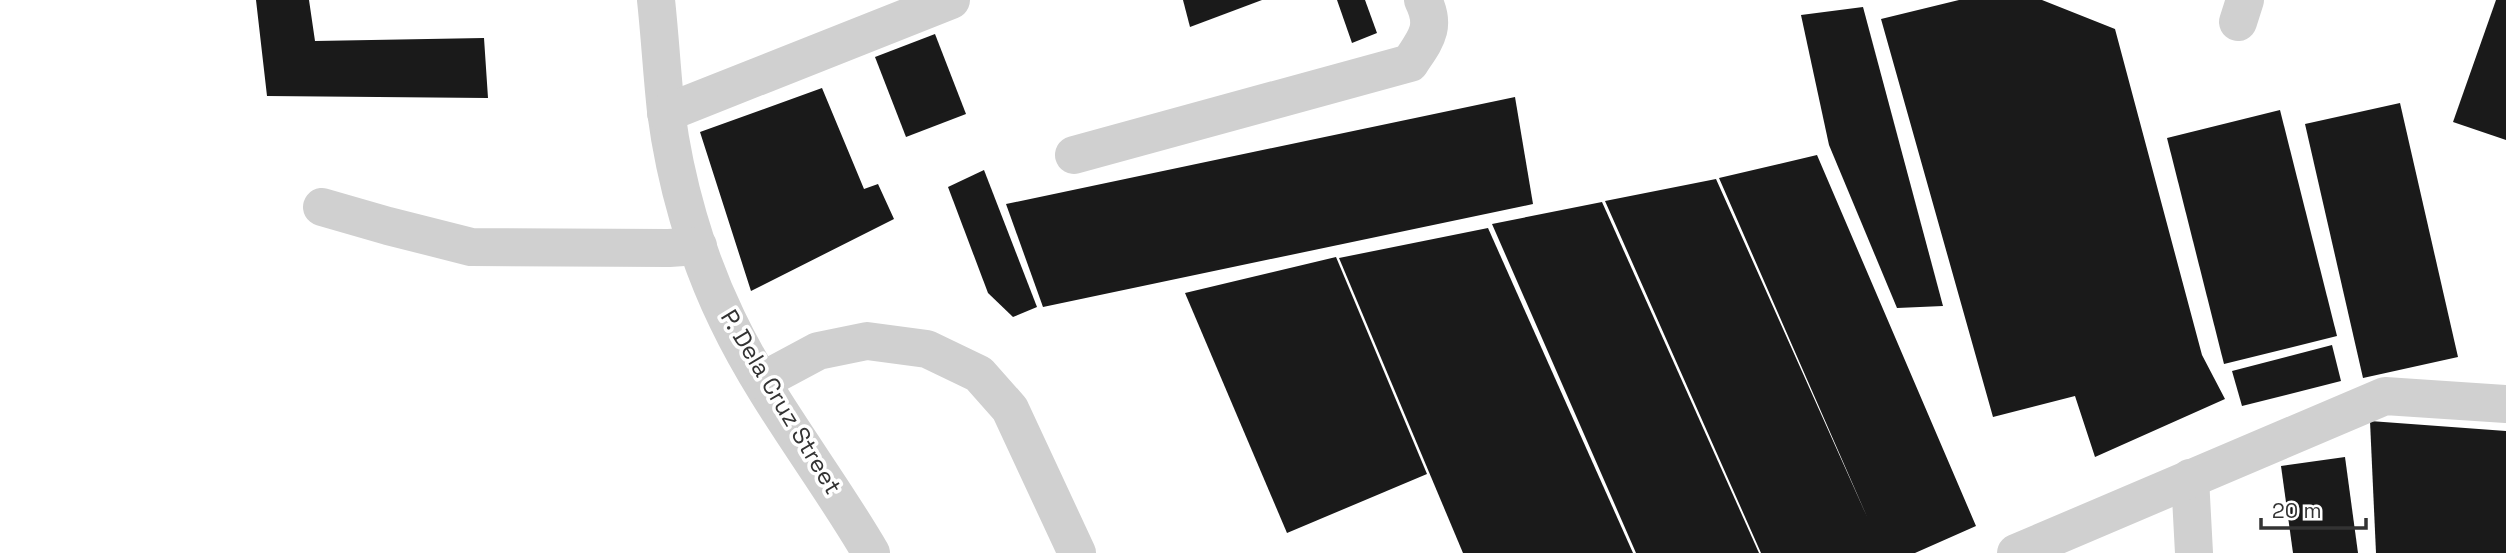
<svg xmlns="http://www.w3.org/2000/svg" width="2506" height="553" font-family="'Space Grotesk',sans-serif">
  <rect width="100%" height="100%" fill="#fff"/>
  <g fill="#1a1a1a">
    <path d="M256 0H309L315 41 484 38 488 98 267 96Z"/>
    <path d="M1183 0H1262L1190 27Z"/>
    <path d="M1337 0H1365L1377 33 1352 43Z"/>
    <path d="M1959 0H2042L2115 29 2202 355 2225 399 2095 457 2075 396 1993 417 1881 19Z"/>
    <path d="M2496 0H2506V140L2453 122Z"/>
    <path d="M1863 7 1943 306 1897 308 1829 145 1801 15Z"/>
    <path d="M935 34 966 114 906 137 875 57Z"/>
    <path d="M822 88 864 189 878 184 894 219 751 291 700 132Z"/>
    <path d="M1515 97 1533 204 1043 307 1006 204Z"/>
    <path d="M2400 103 2458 357 2363 378 2305 124Z"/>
    <path d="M2280 110 2337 336 2224 364 2167 138Z"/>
    <path d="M1817 155 1976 526 1915 553H1761L1605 201 1716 179 1868 519 1719 178Z"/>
    <path d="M984 170 1037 307 1013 317 988 293 948 187Z"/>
    <path d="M1602 202 1759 553H1636L1492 224Z"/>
    <path d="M1488 228 1633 553H1463L1339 258Z"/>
    <path d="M1336 257 1427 474 1287 533 1185 293Z"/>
    <path d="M2332 345 2341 381 2242 406 2232 371Z"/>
    <path d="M2370 421 2506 431V553H2376Z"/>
    <path d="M2345 457 2358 553H2293L2281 466Z"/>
  </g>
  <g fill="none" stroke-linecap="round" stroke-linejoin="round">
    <g stroke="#d0d0d0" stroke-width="38">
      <path d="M656 0C660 37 662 74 666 111 675 181 696 255 727 319 766 401 825 474 871 553"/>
      <path d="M2238 22 2245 0"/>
      <path d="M666 113 951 0"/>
      <path d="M1074 155 1410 63C1425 40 1437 28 1423 0"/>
      <path d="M322 207 388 226 471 247 669 248 698 246"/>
      <path d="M762 381 818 351 867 341 927 349 979 374 1010 409 1077 553"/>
      <path d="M2190 478 2194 553"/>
      <path d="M2016 553 2385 396 2506 404"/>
    </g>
  </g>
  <g text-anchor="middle" stroke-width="7" stroke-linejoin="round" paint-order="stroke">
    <g font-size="24" fill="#333" stroke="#fff">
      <text transform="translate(781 402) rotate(59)" y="8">P. Dela Cruz Street</text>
    </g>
  </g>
  <path d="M2261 518v10h105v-10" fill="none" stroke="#333333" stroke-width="3.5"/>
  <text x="2272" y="518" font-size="21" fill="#333333" stroke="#ffffff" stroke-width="5" paint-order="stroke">20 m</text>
</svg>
